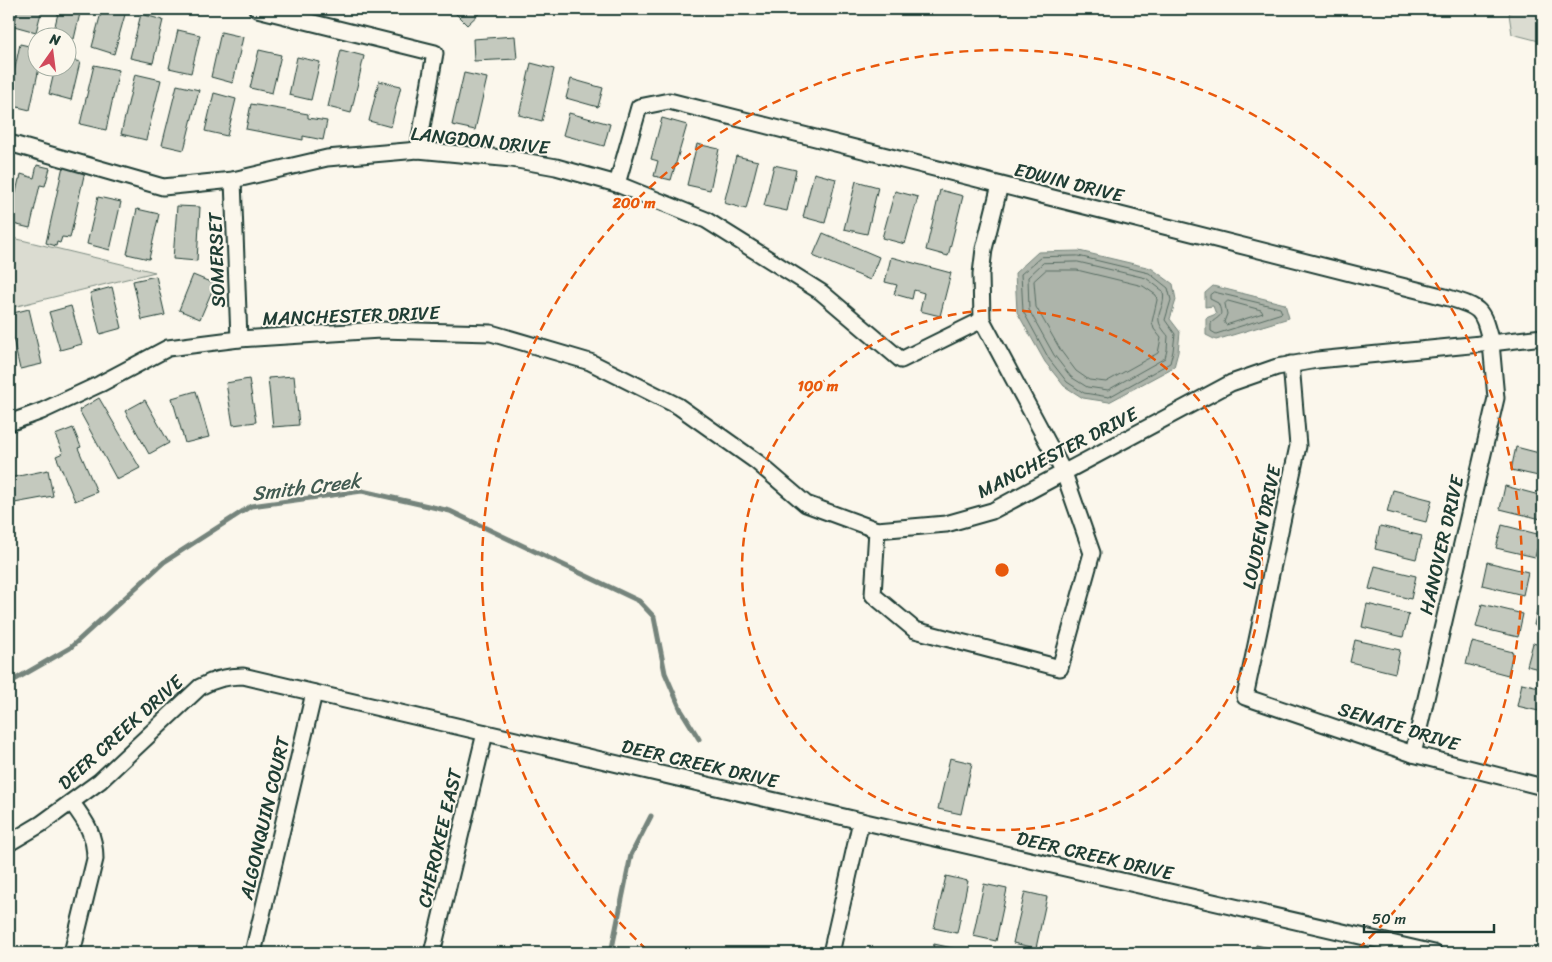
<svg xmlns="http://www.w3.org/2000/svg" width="1552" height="962" font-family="Sriracha,sans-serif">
  <rect width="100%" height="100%" fill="#fbf7ec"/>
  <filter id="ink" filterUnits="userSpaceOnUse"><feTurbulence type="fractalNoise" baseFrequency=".02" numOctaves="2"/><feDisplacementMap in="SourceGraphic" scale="10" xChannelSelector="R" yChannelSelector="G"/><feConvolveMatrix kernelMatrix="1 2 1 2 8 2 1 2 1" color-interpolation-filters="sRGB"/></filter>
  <g filter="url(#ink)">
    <g fill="#dbdcd1" stroke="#7d8c82">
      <path d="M1513 9H1543V42L1512 34 1509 14Z"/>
      <path d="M9 237 155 272 9 308Z"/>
    </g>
    <g fill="#adb4aa" stroke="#74847b">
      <path d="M1079 251 1151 268 1173 284 1176 300 1170 319 1180 332 1178 352 1174 367 1109 402 1083 398 1064 386 1045 362 1017 312 1015 273 1038 252Z"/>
      <path d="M1213 286 1285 304 1289 318 1216 340 1206 335V318L1216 314 1213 306 1205 307V293Z"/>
    </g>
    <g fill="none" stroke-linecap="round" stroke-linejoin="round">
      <g stroke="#586d63" stroke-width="1">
        <path d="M1078 256 1149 273 1168 288 1171 300 1165 320 1175 334 1173 351 1170 363 1109 397 1084 393 1067 382 1049 359 1023 311 1021 274 1041 257Z"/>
        <path d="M1078 262 1146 278 1163 291C1166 305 1157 311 1159 321 1160 327 1165 332 1168 336L1167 350 1165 358 1108 390 1087 387 1071 377 1054 355 1029 310 1028 277 1043 263Z"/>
        <path d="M1046 270H1077L1143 286 1156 295 1157 300 1152 322 1154 329 1161 338 1158 353 1106 382 1089 380 1076 371 1061 351 1036 307 1034 281Z"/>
        <path d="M1214 292 1280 308 1282 313 1216 334 1211 331V323C1220 315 1224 317 1218 303L1210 299V295Z"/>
        <path d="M1228 301 1261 310 1263 313 1226 325 1224 322 1227 314 1225 304Z"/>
      </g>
      <g stroke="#74847b" stroke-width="5">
        <path d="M9 683 70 648 164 562 251 506 362 491 450 511 639 601 654 617 665 673 681 710 699 739"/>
        <path d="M611 953 631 855 651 816"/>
      </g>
    </g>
    <g fill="#c4c9be" stroke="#1f3d34">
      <path d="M18 9H42L36 32 14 26Z"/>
      <path d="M59 9H81L74 39 53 34Z"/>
      <path d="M102 9H119L126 11 114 54 92 47Z"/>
      <path d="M451 9H484L467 25Z"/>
      <path d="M141 14 163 20 153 63 130 58Z"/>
      <path d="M178 30 200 35 191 73 169 68Z"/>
      <path d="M221 32 243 37 233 83 211 77Z"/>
      <path d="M515 36 517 59 474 61 473 39Z"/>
      <path d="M20 44 38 48V68H39L30 110 9 105V96Z"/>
      <path d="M259 50 281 55 272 93 250 88Z"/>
      <path d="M341 50 364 56 351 113 328 107Z"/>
      <path d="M297 57 320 62 311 100 289 95Z"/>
      <path d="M68 59 80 62 71 100 49 94 55 68H68Z"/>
      <path d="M531 63 554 69 542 121 519 115Z"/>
      <path d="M94 65 119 70 106 130 80 124Z"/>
      <path d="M464 73 487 78 475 130 452 125Z"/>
      <path d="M135 74 161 80 146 140 121 134Z"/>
      <path d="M571 79 603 88 598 107 566 98Z"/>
      <path d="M379 81 401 86 391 127 369 121Z"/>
      <path d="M177 85 199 90 184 150 162 145Z"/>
      <path d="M214 93 236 99 227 136 205 131Z"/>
      <path d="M251 104 308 114V118L327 121 323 140 303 136V140L246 129Z"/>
      <path d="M569 113 610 124 604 146 563 135Z"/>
      <path d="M662 118 687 125 671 180 654 176 658 161 651 159Z"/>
      <path d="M697 144 719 149 710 190 687 185Z"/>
      <path d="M736 156 758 161 746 209 724 203Z"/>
      <path d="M37 165 50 168 45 186 40 185 30 228 9 223 19 179H20L21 174 34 178Z"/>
      <path d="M774 165 796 170 787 211 764 206Z"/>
      <path d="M63 166 85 171 70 238 62 237 60 243 57 242 56 246 46 243Z"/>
      <path d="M814 173 836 179 825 223 803 217Z"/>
      <path d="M856 181 878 187 867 234 844 229Z"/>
      <path d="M940 190 963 196 948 256 926 250Z"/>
      <path d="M895 191 918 197 905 244 882 238Z"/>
      <path d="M98 197 121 202 110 250 87 244Z"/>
      <path d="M177 206 200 207 197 261 173 259Z"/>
      <path d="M137 209 159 214 149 259 127 254Z"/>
      <path d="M823 233 879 257 870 280 813 256Z"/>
      <path d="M891 257 951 273 940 316 920 311 924 293 914 290 912 299 894 294 897 285 885 282Z"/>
      <path d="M193 275 215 284 200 319 179 310Z"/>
      <path d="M156 276 165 315 142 320 133 281Z"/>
      <path d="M112 287 122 328 100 334 90 293Z"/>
      <path d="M71 306 82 344 60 350 49 312Z"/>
      <path d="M29 309 42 364 20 369 9 321V314Z"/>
      <path d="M294 376 299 425 273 427 268 378Z"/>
      <path d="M249 379 256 422 233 425 226 383Z"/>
      <path d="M196 391 209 437 185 443 172 398Z"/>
      <path d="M99 398 140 468 117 480 79 410Z"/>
      <path d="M145 400 169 443 149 454 125 411Z"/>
      <path d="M73 428 81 447 78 448 97 492 75 501 56 456 63 453 55 435Z"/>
      <path d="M1516 447 1543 454V477L1511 470Z"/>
      <path d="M48 470 53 496 9 504V478Z"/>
      <path d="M1505 486 1543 496V510L1541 519 1500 509Z"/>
      <path d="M1393 490 1432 500 1426 522 1387 512Z"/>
      <path d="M1502 525 1541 535 1535 557 1496 548Z"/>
      <path d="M1380 526 1422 536 1416 559 1375 549Z"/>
      <path d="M1487 562 1528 572 1523 595 1482 585Z"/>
      <path d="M1375 566 1416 576 1411 599 1369 589Z"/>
      <path d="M1539 602 1543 603V627L1534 625Z"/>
      <path d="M1367 604 1409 614 1403 637 1362 627Z"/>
      <path d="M1482 604 1523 614 1518 637 1476 627Z"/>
      <path d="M1355 640 1400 650 1395 673 1350 662Z"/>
      <path d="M1472 642 1513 652 1508 675 1466 664Z"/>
      <path d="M1533 643 1543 646V670L1527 666Z"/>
      <path d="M1522 683 1543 688V712L1517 706Z"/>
      <path d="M950 758 972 763 961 814 938 809Z"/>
      <path d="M946 876 968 881 957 933 934 928Z"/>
      <path d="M984 884 1007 889 996 941 973 936Z"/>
      <path d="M1025 892 1047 897 1036 948 1013 943Z"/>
      <path d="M934 944 957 949 956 953H932Z"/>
      <path d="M1256 945 1279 950 1278 953H1255Z"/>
    </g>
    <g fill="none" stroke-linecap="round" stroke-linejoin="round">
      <g stroke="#1f3d34" stroke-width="19">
        <g id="minor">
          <path d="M257 9 435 53 418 150"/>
          <path d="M9 143 163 187 233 180 327 158 418 150 512 159 556 167 617 184 706 220 821 292 901 360 982 320"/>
          <path d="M233 180 239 339"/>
          <path d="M617 184 639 107 669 101 1449 298C1483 308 1482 310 1491 343L1543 337"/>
          <path d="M1291 364 1298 446 1245 697 1413 754 1543 787"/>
          <path d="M9 423 42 411 100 384 168 348 239 339 380 330 491 333 590 362 678 406 757 462 806 504 877 530 946 524 992 511 1231 383 1277 367 1317 360 1491 343 1496 398 1413 754"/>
          <path d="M877 530 873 595 915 630 1060 668 1092 553 1064 473 982 320 981 274 984 249 1000 185"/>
          <path d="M72 803C86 822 95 834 95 859L72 953"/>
          <path d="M9 843 41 824 100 781 200 687C214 679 227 676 243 676L861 821 1434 953"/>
          <path d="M253 953 314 693"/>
          <path d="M432 953 485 733"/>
          <path d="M831 953 861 821"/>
        </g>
      </g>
      <use href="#minor" stroke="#fbf7ec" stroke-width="15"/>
    </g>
  </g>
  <g fill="none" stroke="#e8590c" stroke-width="2.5" stroke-dasharray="9 6">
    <circle cx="1002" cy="570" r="260"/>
    <path d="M647 950A520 520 0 1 1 1357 950"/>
  </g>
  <g text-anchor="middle" stroke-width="4" stroke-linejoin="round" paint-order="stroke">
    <g font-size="19" fill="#1f3d34" stroke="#fbf7ec">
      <text transform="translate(480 140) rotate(6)" y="7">LANGDON DRIVE</text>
      <text transform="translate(1069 182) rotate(14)" y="7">EDWIN DRIVE</text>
      <text transform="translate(216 260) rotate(-92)" y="7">SOMERSET</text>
      <text transform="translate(351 315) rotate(-2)" y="7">MANCHESTER DRIVE</text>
      <text transform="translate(1057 452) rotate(-27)" y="7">MANCHESTER DRIVE</text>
      <text transform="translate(1261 527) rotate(-78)" y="7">LOUDEN DRIVE</text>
      <text transform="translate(1441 545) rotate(-77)" y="7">HANOVER DRIVE</text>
      <text transform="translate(1399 726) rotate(17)" y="7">SENATE DRIVE</text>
      <text transform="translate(120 732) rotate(-42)" y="7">DEER CREEK DRIVE</text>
      <text transform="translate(700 763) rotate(13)" y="7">DEER CREEK DRIVE</text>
      <text transform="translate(264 818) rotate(-77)" y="7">ALGONQUIN COURT</text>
      <text transform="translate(439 838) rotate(-77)" y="7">CHEROKEE EAST</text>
      <text transform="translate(1095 855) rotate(13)" y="7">DEER CREEK DRIVE</text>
    </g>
    <g font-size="20" font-style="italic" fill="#425b52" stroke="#fbf7ec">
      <text transform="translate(306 487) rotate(-7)" y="7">Smith Creek</text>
    </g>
  </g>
  <circle cx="1002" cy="570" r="8" fill="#e8590c" stroke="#fbf7ec" stroke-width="2.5"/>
  <g font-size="15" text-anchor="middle" font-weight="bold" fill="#e8590c" stroke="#fbf7ec" stroke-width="4" stroke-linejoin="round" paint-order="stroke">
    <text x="634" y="208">200 m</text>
    <text x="818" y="391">100 m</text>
  </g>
  <rect width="1552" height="962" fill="none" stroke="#fbf7ec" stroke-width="30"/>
  <rect x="15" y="15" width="1522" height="932" fill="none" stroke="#1f3d34" stroke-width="2" filter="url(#ink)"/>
  <g transform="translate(52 52) rotate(14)"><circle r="24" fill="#fbf7ec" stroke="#a3ada2"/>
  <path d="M0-4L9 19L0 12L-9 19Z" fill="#d1495b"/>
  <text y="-8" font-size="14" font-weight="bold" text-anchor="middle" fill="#1f3d34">N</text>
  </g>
  <path d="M1364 924v8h130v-8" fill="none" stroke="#1f3d34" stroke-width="2.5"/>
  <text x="1372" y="924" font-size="15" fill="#1f3d34" stroke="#fbf7ec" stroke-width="4" paint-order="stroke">50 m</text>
</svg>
